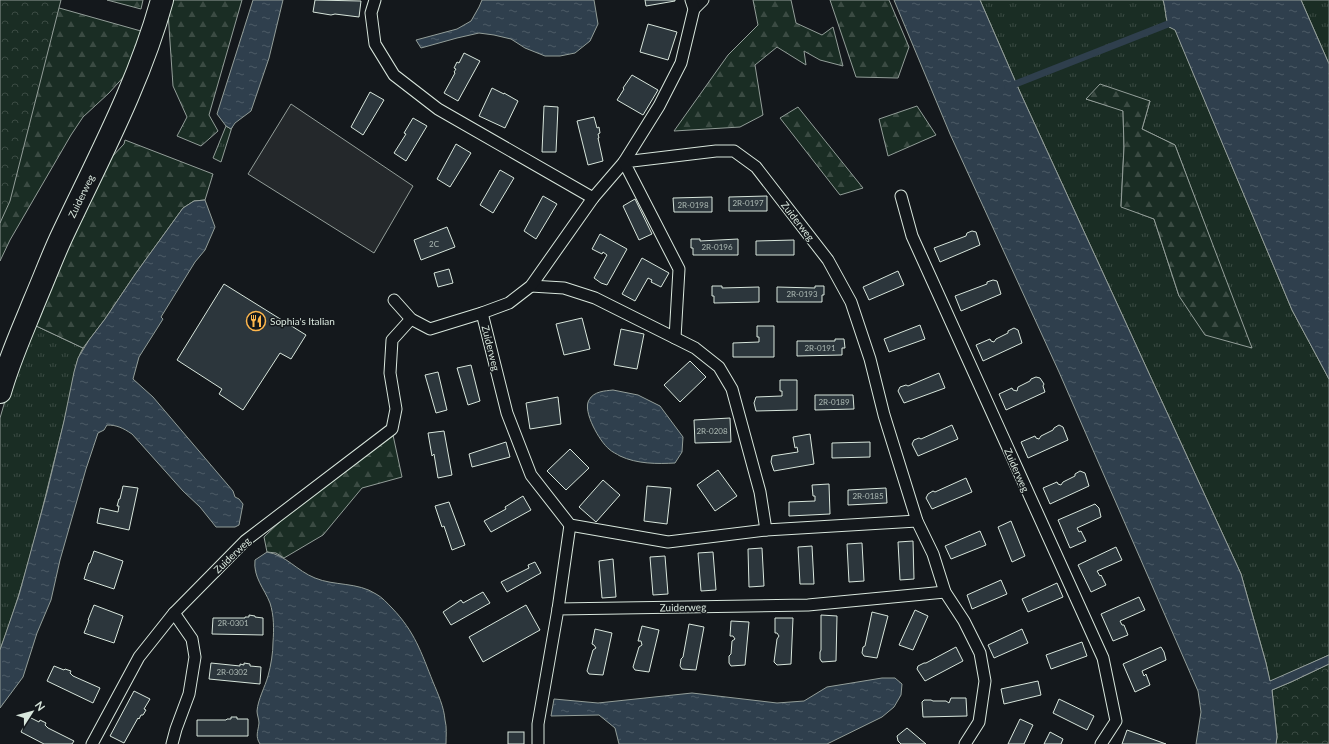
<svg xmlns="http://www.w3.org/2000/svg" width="1329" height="744" font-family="Lato,sans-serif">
  <defs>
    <pattern id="grass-tufts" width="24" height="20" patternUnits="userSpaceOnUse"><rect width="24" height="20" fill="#1a2d24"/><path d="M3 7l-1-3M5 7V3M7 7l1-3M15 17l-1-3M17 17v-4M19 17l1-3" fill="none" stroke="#3b4b43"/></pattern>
    <pattern id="forest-firs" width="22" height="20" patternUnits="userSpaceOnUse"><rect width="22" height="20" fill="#1a2d24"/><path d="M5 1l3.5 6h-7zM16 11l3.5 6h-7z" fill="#3b4b43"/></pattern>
    <pattern id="park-crowns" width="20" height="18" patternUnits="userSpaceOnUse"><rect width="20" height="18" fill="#1a2d24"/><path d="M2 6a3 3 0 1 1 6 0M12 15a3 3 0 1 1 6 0" fill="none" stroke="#3b4b43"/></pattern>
    <pattern id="water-ripples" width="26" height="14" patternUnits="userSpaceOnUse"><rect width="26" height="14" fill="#2f3f4d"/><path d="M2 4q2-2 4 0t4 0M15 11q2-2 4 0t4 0" fill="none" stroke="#4c5b66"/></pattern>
  </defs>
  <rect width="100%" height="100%" fill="#14181c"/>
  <g fill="url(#grass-tufts)" stroke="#939e99" fill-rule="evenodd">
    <path d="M980 0H1163C1166 9 1165 18 1169 27L1175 29 1292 310 1329 379V655L1270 682 1266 663 1241 574 1020 92ZM1086 99 1150 101 1142 129 1175 145 1251 348 1179 296 1154 219 1121 206 1124 147 1123 110Z"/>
    <path d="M1301 0H1329V64Z"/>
    <path d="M226 126 231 129 232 127 221 162 213 158Z"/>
    <path d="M32 324 83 348C75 362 74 376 71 392 68 405 65 418 62 430 43 504 27 579 0 650V418L19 353Z"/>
  </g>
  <g fill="url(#forest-firs)" stroke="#939e99">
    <path d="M107 0H143L141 9Z"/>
    <path d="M170 0H242L209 115 218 131 201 146 177 136 187 117 173 86 168 12Z"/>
    <path d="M753 0H791L796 23 822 35 833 27 843 66 820 60 804 51 806 65 777 47 755 65 763 115 740 127 674 131 728 55 758 25Z"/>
    <path d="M830 0H889L909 47 898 78 856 77Z"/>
    <path d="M45 4 148 33 128 72 109 93 83 117 71 135 10 240 0 261V98Z"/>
    <path d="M1100 84 1150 101 1142 129 1175 145 1252 348 1205 335 1179 296 1154 219 1121 207 1124 147 1123 111 1086 99Z"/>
    <path d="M917 106 936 135 888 156 879 119Z"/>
    <path d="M798 107 863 188 840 195 780 118Z"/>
    <path d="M125 140 213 174 205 200 194 201 183 208 136 273 105 319 89 340 83 348 32 324 109 160 124 144Z"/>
    <path d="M393 435 402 477 362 488 323 535 284 558 276 553 267 552 264 537 290 512Z"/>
  </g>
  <g fill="url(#park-crowns)" stroke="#939e99">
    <path d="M0 0H61L10 201 0 223Z"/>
    <path d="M1329 664V744H1276L1277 737 1272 690 1291 682Z"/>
  </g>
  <path fill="#24282b" stroke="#939e99" d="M291 104 413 186 374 253 248 174Z"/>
  <g fill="url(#water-ripples)" stroke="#939e99">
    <path d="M253 0H283L269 58 251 111 235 123 231 129 226 126 217 114Z"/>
    <path d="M482 0H594L598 24 590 41 575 53 560 56H545L525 48 511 39 494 35 479 33 457 38 421 48 416 40 457 29 471 21 479 7Z"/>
    <path d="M894 0H980L1020 92 1241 574 1266 663 1270 681 1329 655V664L1291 682 1272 690 1277 737 1276 744H1196L1201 712 1198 691 1059 372 950 134Z"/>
    <path d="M1163 0H1301L1329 64V379L1292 310 1175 30 1169 27C1165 18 1166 9 1163 0Z"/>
    <path d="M205 200 215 227 205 250 195 262 161 317 163 319 139 357 133 379 153 397 233 491 235 497 239 499 243 504 239 525 235 527H216L200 507 183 491 132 434C123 428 117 425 107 425L104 430 98 433 86 469 60 560 51 600 37 633 23 677 0 708V650L19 595 47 492 64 421 74 372 78 358 89 340 105 319 136 273 183 208 194 201Z"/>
    <path d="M613 390 638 395 660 406 683 437 682 452 675 463C657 464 637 464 620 456 617 454 612 452 609 449 600 442 582 411 589 400 594 391 605 391 613 390Z"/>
    <path d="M267 552C286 555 297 571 315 578 334 586 358 582 376 594 382 597 387 603 392 608 415 632 421 652 433 682 438 694 444 707 445 720 447 727 446 736 446 744H260C255 736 258 732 259 723 259 719 257 715 257 711 258 699 265 687 268 676 271 665 273 653 273 642 274 630 274 615 270 603 264 588 253 577 255 560Z"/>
    <path d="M882 678H895L902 684 901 695 894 707 882 717 827 744H619L615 728 599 715 551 716 554 699 598 703 692 693 777 703 804 701 827 687Z"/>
  </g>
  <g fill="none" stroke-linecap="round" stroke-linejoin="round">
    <path stroke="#2f3f4d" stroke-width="7" d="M1008 87 1168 24"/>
  </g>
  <g fill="#2c363c" stroke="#d8e6dc">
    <path d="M315 0 361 1 359 17 335 14 331 15 313 12Z"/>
    <path d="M645 0H675V1L646 6Z"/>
    <path d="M648 24 677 32 668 60 640 52Z"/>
    <path d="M464 53 480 61 458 101 444 93 455 73 454 72 456 69 454 68 457 62 459 63Z"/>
    <path d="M632 75 658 90 643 115 617 100 624 89 623 88Z"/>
    <path d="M492 88 504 94V93L518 101 505 128 479 116Z"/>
    <path d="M370 92 384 100 363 135 351 127Z"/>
    <path d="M544 106 558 107 556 152H542Z"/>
    <path d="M594 117 597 128 599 127 600 133 598 134 599 138H598L603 161 588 165 577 121Z"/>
    <path d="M413 118 427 126 406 161 394 153 406 134 404 133Z"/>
    <path d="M456 144 471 153 450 187 437 179Z"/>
    <path d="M500 170 514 178 493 213 480 205Z"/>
    <path d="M543 196 557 204 536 239 524 231Z"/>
    <path d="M767 196V211H729V197Z"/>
    <path d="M712 197V212H674L673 198Z"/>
    <path d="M635 199 652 234 639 240 623 206Z"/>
    <path d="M447 227 455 247 421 260 414 240Z"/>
    <path d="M972 231 976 232 980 245 940 262 934 248 966 236 967 233Z"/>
    <path d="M600 234 627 249 607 285 601 283 594 278 607 255 603 252 602 254 592 249Z"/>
    <path d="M691 239H700V241L738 239V255H693V248H691Z"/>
    <path d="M794 240V255H756V241Z"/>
    <path d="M642 258 669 273 661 287 651 282 652 280 648 278 635 301 622 294Z"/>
    <path d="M449 269 453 283 438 287 434 273Z"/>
    <path d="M898 271 904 285 869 300 863 287Z"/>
    <path d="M993 280 997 281 1001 294 961 311 955 296 987 284V282Z"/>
    <path d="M224 284 306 335 291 359 280 353 243 410 219 394 222 389 177 360Z"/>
    <path d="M712 286H722V288L759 287V302L714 303V296H712Z"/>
    <path d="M815 286H824V295H822V302H777V287L815 288Z"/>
    <path d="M582 318 590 349 564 355 556 324Z"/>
    <path d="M920 325 925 339 889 352 884 339Z"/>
    <path d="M757 326H774V357H733V343L759 342V337H757Z"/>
    <path d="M1014 328 1018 330 1022 343 983 361 976 345 990 339 991 341 994 342 996 339 1008 333V331Z"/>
    <path d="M621 329 644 334 637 369 614 365Z"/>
    <path d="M835 339H844L845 348H842V355L797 356V341H835Z"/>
    <path d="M690 361 706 377 680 402 664 385Z"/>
    <path d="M471 365 480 401 468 405 457 368Z"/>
    <path d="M438 372 447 410 436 413 425 375Z"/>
    <path d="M939 373 945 388 904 403 898 391 900 387 906 385 908 386Z"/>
    <path d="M1036 377 1040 378 1044 384 1043 386 1045 392 1006 410 999 394 1012 388 1013 390 1017 391 1018 387 1030 381 1031 379Z"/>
    <path d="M780 380H797V410L756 411 754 403 756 397 782 396V391H780Z"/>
    <path d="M815 395H853L854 409 815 410Z"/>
    <path d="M558 397 561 424 530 429 526 403Z"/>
    <path d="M730 418 731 442 695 443 694 420Z"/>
    <path d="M952 425 958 439 918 456 912 444 914 440 919 438 921 439Z"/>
    <path d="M1059 425 1063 427 1068 440 1028 458 1021 442 1035 436 1036 438 1039 439 1041 436 1053 430 1054 428Z"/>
    <path d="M444 431 452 475 438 478 434 454 432 456 428 433Z"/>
    <path d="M810 434 814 464 774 471 771 462 772 456 798 452 797 447 795 448 793 437Z"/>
    <path d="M506 442 510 457 472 467 469 454Z"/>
    <path d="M870 442V457L832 458V443Z"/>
    <path d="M570 449 589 468 566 490 547 471Z"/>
    <path d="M718 470 737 496 715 511 697 485Z"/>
    <path d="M1080 471 1085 473 1089 486 1050 504 1043 488 1057 482 1058 484 1061 485 1063 482 1075 476V474Z"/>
    <path d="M966 478 972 492 932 509 926 498 928 494 933 491 935 492Z"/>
    <path d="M603 480 620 495 596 522 579 507Z"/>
    <path d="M829 484 830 514 789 516V502L815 501V496H813L812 485Z"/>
    <path d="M123 486 138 488 129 530 97 523 100 508 118 512 119 506H117L119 499H120Z"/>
    <path d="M647 486 671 488 667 524 644 521Z"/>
    <path d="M886 488 887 503 848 505V490Z"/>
    <path d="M523 496 531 510 491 532 484 521 506 509 505 507Z"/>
    <path d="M449 502 465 545 452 550 444 526 442 527 435 506Z"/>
    <path d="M1095 504 1099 508 1101 517 1077 528 1079 532 1081 531 1086 541 1070 548 1058 520Z"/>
    <path d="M1011 521 1025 556 1012 562 998 527Z"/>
    <path d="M980 531 986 545 951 559 945 546Z"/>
    <path d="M913 541 914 579 900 580 898 542Z"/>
    <path d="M862 543 864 581 849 582 847 544Z"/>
    <path d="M812 546 814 584H800L798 547Z"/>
    <path d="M1116 547 1122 560 1097 571 1100 576 1101 575 1106 585 1091 592 1078 565Z"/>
    <path d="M762 548 764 586 749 587 748 549Z"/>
    <path d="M94 551 123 561 114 589 84 579 89 563H90Z"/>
    <path d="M713 552 716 590 701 591 698 553Z"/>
    <path d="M665 556 668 594 653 595 650 557Z"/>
    <path d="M613 559 616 597 602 598 599 561Z"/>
    <path d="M535 562 541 573 507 592 501 582 529 568 528 565Z"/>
    <path d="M1001 580 1007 594 972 609 967 595Z"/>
    <path d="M1057 583 1063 597 1028 612 1022 599Z"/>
    <path d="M483 592 490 603 451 625 443 612 461 600 463 603Z"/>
    <path d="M1139 597 1145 610 1120 621 1122 625H1124L1128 635 1113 641 1101 614Z"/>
    <path d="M94 605 123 616 114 643 84 633 89 620H88Z"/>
    <path d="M526 605 540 630 483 662 469 637Z"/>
    <path d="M915 610 928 616 913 650 899 645Z"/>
    <path d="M872 612 888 616 877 658 864 656 862 653 863 647 865 646Z"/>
    <path d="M249 615 255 616V617L263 618V635L212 634 213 618H245V617H249Z"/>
    <path d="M821 615 837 616 836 661 822 662 820 659V652L821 650Z"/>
    <path d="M775 618H793L791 664 777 665 774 662 777 639 779 636 777 633H775Z"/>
    <path d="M731 621 749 622 745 665 731 666 729 663V656L731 654 732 641 735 639 733 636H730Z"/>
    <path d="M689 624 704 627 696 670 682 669 680 666 681 659 683 657Z"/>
    <path d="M642 626 659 630 649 672 635 670 633 667 639 647 642 645 641 641H638Z"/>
    <path d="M595 629 612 633 603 675 589 674 587 671 593 650 596 648 594 645 592 644Z"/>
    <path d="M1022 629 1028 643 994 658 988 645Z"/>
    <path d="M1082 642 1087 656 1051 669 1046 655Z"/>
    <path d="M956 647 963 661 925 681 917 669 918 666 924 663H926Z"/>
    <path d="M1161 647 1164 652 1166 660 1142 671 1144 676 1146 674 1150 685 1135 692 1123 664Z"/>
    <path d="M211 663 240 666V664L244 665V663L250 664V666L261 667 260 684 209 679Z"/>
    <path d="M54 666 64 670 65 669 71 671 70 673 73 676 100 688 93 703 47 681Z"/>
    <path d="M1038 681 1041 695 1004 704 1001 689Z"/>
    <path d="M134 691 150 699 144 709 146 710 143 715H141L139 719 138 718 124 743 110 736Z"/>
    <path d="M951 698H966L967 716 923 717 922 702 924 700H931L933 701H946L949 703Z"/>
    <path d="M1059 699 1094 716 1087 730 1053 713Z"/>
    <path d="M29 717 39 722 40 720 46 723 45 725 48 728 74 741 72 744H44L21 732Z"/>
    <path d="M231 717H237V719H248V736H197V720H226L227 719H231Z"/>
    <path d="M1020 719 1033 725 1024 744H1008Z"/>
    <path d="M907 728 926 744H901L898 741 897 736Z"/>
    <path d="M1127 730 1166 744H1122Z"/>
    <rect x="508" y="732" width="16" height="12"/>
    <path d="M1050 732 1063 739 1061 744H1044Z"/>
  </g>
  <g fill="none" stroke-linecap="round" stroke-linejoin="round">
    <g stroke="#d8e6dc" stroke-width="13">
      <g id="service">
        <path d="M375 0 371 13 375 44 394 75 438 109 593 198"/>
        <path d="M694 9 703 0"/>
        <path d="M901 196 912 236 1103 658 1116 721 1101 744"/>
        <path d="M531 286 564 288 595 298 695 348 719 367 732 389 760 492 766 530"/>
        <path d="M394 300 411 319 430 329 482 313 509 303 531 286 593 198 624 162 659 106 681 63 694 9 691 0"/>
        <path d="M482 313 507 413 531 475 570 525 668 542 766 530 917 521"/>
        <path d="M675 338 679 269 624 162 716 151H734L756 167 828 260 851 302 870 359 884 415 917 521 933 554 945 592 964 621 980 653 985 681 979 722 965 744"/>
        <path d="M558 609 570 525"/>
        <path d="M92 744 139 657 174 613 245 541 392 429 396 409 390 373 392 340 411 319"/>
        <path d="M172 744 176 729 189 694 195 657 192 639 174 613"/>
        <path d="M538 744V724L558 609 808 605 945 592"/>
      </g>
    </g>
    <g stroke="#d8e6dc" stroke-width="24">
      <path id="minor" d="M0 392C9 360 22 332 34 302 43 281 51 260 60 240 97 161 139 84 162 0"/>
    </g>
    <use href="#service" stroke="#14181c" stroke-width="11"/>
    <use href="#minor" stroke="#14181c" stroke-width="22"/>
  </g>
  <defs>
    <g id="restaurant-ring" transform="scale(1)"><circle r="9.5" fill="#14181c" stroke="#ffb74d" stroke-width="1.5"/><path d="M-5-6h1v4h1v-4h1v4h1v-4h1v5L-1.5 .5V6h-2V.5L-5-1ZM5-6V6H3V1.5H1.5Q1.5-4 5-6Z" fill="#ffb74d"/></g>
  </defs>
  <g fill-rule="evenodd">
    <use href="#restaurant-ring" x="256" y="321"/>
  </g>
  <g text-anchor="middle" stroke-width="3" stroke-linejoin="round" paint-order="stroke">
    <g font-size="8" fill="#adbab4">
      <text x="748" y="206">2R-0197</text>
      <text x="693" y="208">2R-0198</text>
      <text x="434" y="247">2C</text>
      <text x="717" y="250">2R-0196</text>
      <text x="802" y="297">2R-0193</text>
      <text x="820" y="351">2R-0191</text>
      <text x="834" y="405">2R-0189</text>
      <text x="712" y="434">2R-0208</text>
      <text x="868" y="499">2R-0185</text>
      <text x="233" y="626">2R-0301</text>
      <text x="232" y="675">2R-0302</text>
    </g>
    <g font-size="10" fill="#d8e6dc" stroke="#14181c">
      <text transform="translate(81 196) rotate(-64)" y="4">Zuiderweg</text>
      <text transform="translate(798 221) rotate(52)" y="4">Zuiderweg</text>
      <text transform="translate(491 348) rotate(76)" y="4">Zuiderweg</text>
      <text transform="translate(1017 470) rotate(66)" y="4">Zuiderweg</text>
      <text transform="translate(232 555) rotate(-44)" y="4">Zuiderweg</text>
      <text transform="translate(683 607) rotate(-1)" y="4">Zuiderweg</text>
    </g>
    <g font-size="10" fill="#d8e6dc" stroke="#14181c" text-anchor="start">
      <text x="270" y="325">Sophia's Italian</text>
    </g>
  </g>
  <g transform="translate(32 712) rotate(54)" stroke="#14181c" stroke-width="3" paint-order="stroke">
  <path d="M0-3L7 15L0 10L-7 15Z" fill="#d8e6dc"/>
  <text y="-6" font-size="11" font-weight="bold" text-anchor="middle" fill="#d8e6dc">N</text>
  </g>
</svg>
